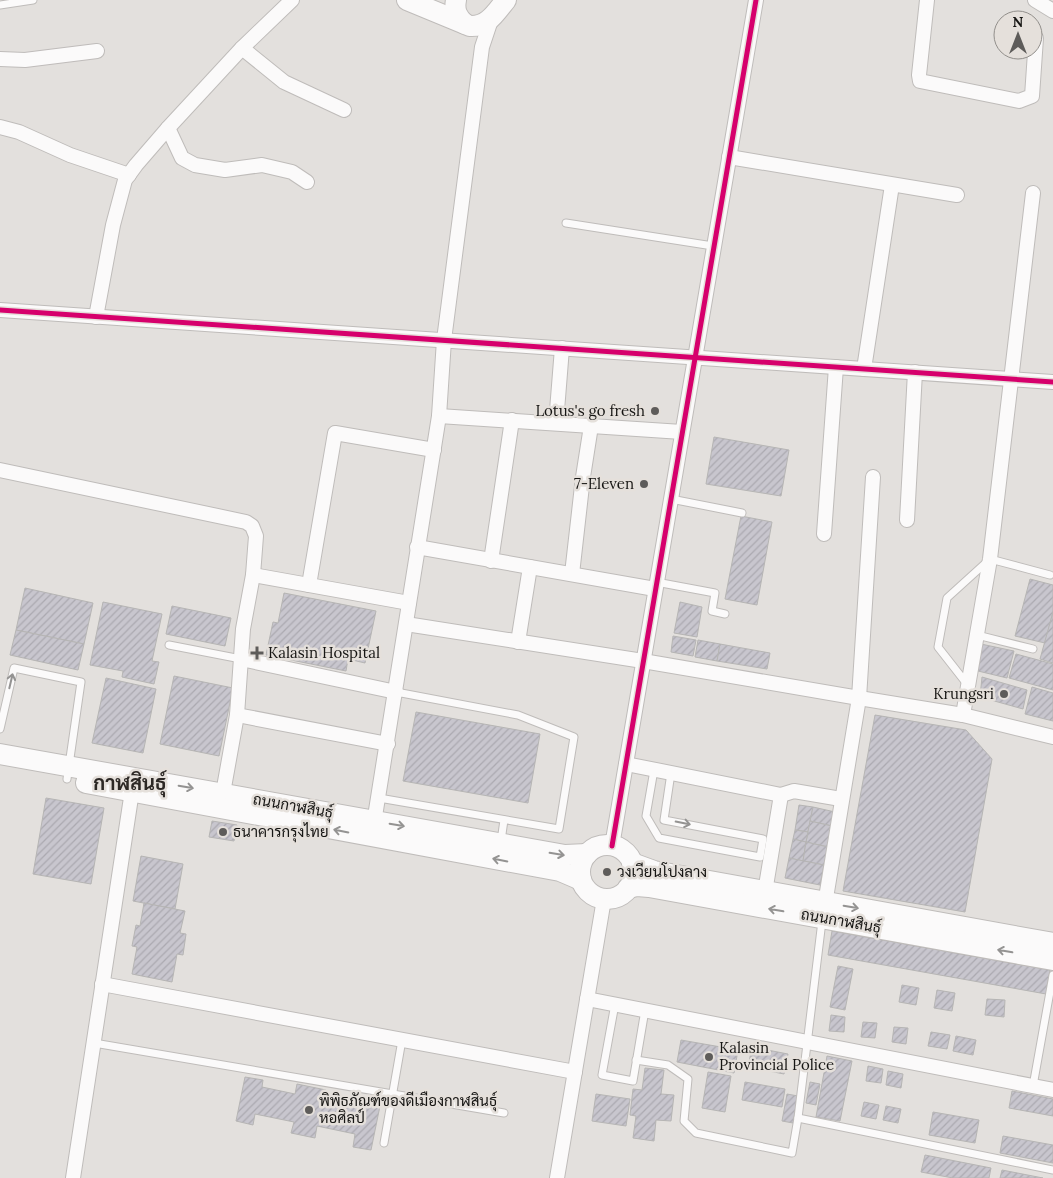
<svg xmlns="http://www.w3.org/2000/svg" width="1053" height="1178" font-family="Lora,Sarabun,serif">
  <defs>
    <pattern id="building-hatch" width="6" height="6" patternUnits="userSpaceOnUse" patternTransform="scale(1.25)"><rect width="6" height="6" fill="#c8c6ce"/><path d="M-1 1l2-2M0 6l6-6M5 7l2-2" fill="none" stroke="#aba9b0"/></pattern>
  </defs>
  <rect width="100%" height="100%" fill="#e3e0dd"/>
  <g fill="url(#building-hatch)" stroke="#b6b5b4">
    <path d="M714 437 789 450 781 496 706 484Z"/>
    <path d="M741 516 772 522 757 605 725 599Z"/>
    <path d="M1030 579 1053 585V612L1045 643 1015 636Z"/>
    <path d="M25 588 93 603 84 644 16 630Z"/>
    <path d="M284 593 376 611 365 663 348 659 346 671 266 655 273 622 278 623Z"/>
    <path d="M103 602 162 614 152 661 159 662 154 684 122 677 123 671 90 665Z"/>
    <path d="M680 602 702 607 697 637 674 633Z"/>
    <path d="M172 606 231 618 225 646 166 634Z"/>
    <path d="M1053 612V663L1040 659Z"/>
    <path d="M16 630 84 644 78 670 10 655Z"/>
    <path d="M673 636 696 640 693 656 671 652Z"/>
    <path d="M698 640 720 644 717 661 695 657Z"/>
    <path d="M720 644 770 653 767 669 717 661Z"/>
    <path d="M981 644 1014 651 1007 678 978 671Z"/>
    <path d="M1016 654 1053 664V690L1009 678Z"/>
    <path d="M174 676 233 688 219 756 160 744Z"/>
    <path d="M982 677 1027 690 1023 709 980 697Z"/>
    <path d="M106 678 156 689 143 753 92 743Z"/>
    <path d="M1032 687 1053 693V721L1025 714Z"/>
    <path d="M416 712 540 734 528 803 403 781Z"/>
    <path d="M875 715 966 730 992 759 965 912 843 891Z"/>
    <path d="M46 798 104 808 91 884 33 874Z"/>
    <path d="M799 805 813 807 808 832 795 830Z"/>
    <path d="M813 807 835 812 832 826 810 821Z"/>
    <path d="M212 821 237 825 234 841 209 837Z"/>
    <path d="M810 821 832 826 828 847 806 842Z"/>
    <path d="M795 830 808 832 806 842 793 839Z"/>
    <path d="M793 839 806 842 803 861 789 858Z"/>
    <path d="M806 842 828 847 824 865 803 861Z"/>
    <path d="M141 856 183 864 175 909 133 901Z"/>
    <path d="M789 858 824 865 820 885 785 878Z"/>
    <path d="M144 903 185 911 180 933 186 934 183 955 177 954 172 982 132 974 137 947 132 946 136 925 140 926Z"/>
    <path d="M832 931 1050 970 1046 994 828 955Z"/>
    <path d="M838 966 853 969 845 1010 830 1007Z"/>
    <path d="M902 985 919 988 916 1005 899 1002Z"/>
    <path d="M937 990 955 993 952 1011 934 1008Z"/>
    <path d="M987 999 1005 1000 1004 1017 985 1015Z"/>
    <path d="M831 1015 845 1017 844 1032 829 1031Z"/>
    <path d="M863 1022 877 1023 875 1038 861 1037Z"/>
    <path d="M894 1027 908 1028 906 1044 892 1042Z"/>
    <path d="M931 1032 950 1035 947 1049 928 1046Z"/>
    <path d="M956 1036 976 1040 973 1055 953 1051Z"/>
    <path d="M681 1040 738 1050 734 1073 677 1062Z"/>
    <path d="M752 1047 788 1054 784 1074 748 1067Z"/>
    <path d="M827 1056 852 1061 840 1121 816 1117Z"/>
    <path d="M868 1066 883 1069 881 1083 866 1081Z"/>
    <path d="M645 1068 664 1070 661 1094 674 1095 671 1121 656 1120 654 1141 633 1138 636 1116 630 1115 633 1089 642 1090Z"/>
    <path d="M888 1071 903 1074 901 1088 886 1085Z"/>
    <path d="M708 1072 731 1076 725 1112 702 1108Z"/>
    <path d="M245 1077 263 1080 262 1087 295 1094 297 1084 326 1090 325 1099 357 1106 359 1097 381 1101 371 1150 353 1147 355 1134 317 1126 315 1138 291 1133 294 1122 255 1114 253 1125 236 1121Z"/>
    <path d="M745 1082 785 1089 782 1107 742 1100Z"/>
    <path d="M810 1082 820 1084 816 1105 806 1103Z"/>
    <path d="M1012 1091 1053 1099V1116L1009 1108Z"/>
    <path d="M596 1094 630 1099 626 1126 592 1121Z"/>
    <path d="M787 1094 798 1096 793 1123 782 1121Z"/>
    <path d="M864 1102 879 1105 876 1119 861 1116Z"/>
    <path d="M886 1106 901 1109 898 1123 883 1120Z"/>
    <path d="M933 1112 979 1120 975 1143 929 1135Z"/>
    <path d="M1003 1136 1053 1145V1163L1000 1153Z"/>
    <path d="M925 1155 991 1168 989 1178H953L921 1172Z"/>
    <path d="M1002 1170 1043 1178H1000Z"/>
  </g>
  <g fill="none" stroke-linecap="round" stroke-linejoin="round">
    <g stroke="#bfbcba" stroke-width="9">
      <g id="lane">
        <path d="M0 5 33 0"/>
        <path d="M566 223 713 246"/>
        <path d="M671 499 742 513"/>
        <path d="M656 582 715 593 712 611 725 614"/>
        <path d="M977 635 1033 649"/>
        <path d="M169 645 241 659"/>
        <path d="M967 684 938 647 947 598 990 559 1050 575"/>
        <path d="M0 729 14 668 81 682 67 779"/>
        <path d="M654 770 646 816 659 838 760 857 763 839 664 820 671 773"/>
        <path d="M379 798 559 829 574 737 518 715 396 692"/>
        <path d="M501 841 504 820"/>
        <path d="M822 921 798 1118 1053 1170"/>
        <path d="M615 1004 602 1075 633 1081 645 1010"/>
        <path d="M94 1043 504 1113"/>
        <path d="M636 1060 668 1065 688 1079 684 1121 696 1133 792 1153 798 1118"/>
        <path d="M1033 1086 1053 975"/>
        <path d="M384 1143 402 1040"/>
      </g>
    </g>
    <g stroke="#bfbcba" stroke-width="16">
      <g id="street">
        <path d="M927 0 919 75 920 81 1019 101 1032 96 1036 38"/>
        <path d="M1035 0 1053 11"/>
        <path d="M242 48 284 82 344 110"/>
        <path d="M0 59 25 60 97 51"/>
        <path d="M0 127 19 132 70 155 129 175"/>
        <path d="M168 128 182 158 195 165 225 170 262 165 292 172 307 182"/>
        <path d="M729 157 957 195"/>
        <path d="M0 310 1053 382"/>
        <path d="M96 317 113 225 125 180 136 165 168 128 242 48 292 0"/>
        <path d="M864 369 892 185"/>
        <path d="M439 416 682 432"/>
        <path d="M556 423 562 348"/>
        <path d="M0 470 246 522 252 526 256 536 253 575 243 629 237 715 223 793"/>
        <path d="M907 520 915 372"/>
        <path d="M824 534 836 367"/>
        <path d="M417 547 655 589"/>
        <path d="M491 561 512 420"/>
        <path d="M572 574 583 477 591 426"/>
        <path d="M253 575 409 603"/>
        <path d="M309 585 335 433 434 450"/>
        <path d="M406 624 643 661 859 698 963 715 1053 737"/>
        <path d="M518 642 530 567"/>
        <path d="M241 659 396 692"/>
        <path d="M237 715 388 744"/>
        <path d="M963 715 990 559 1033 193"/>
        <path d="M626 764 781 795 765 892"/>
        <path d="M781 795 794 791 841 799"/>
        <path d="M373 829 439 416 444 340 482 47 492 17"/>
        <path d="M612 846 756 0"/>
        <path d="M824 910 859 698 873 477"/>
        <path d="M102 984 575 1072"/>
        <path d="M587 999 1053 1090"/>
        <path d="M73 1178 132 791"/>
        <path d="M557 1178 604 899"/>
      </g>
    </g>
    <g stroke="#bfbcba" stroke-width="22">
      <g id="secondary">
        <path d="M407 0 470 26C488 27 496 12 506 0"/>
        <path d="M456 0C454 10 457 17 465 24"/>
        <path d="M0 754 565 855 587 854"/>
        <path d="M86 783 560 871 581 880"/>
        <circle cx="607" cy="872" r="27"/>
        <path d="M632 863 654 871 1053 943"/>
        <path d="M628 888 637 886 649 887 1053 960"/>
      </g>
    </g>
    <use href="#lane" stroke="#fbfafa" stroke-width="7"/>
    <use href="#street" stroke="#fbfafa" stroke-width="14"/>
    <use href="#secondary" stroke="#fbfafa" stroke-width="20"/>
    <g stroke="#e5e0db" stroke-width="8">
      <g id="cycleway">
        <path d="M0 310 1053 382"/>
        <path d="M612 846 756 0"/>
      </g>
    </g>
    <use href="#cycleway" stroke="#d6006c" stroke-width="5"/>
  </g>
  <defs><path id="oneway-shaft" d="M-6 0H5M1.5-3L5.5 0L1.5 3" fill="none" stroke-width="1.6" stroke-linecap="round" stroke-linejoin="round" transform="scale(1.25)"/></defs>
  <g stroke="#949392">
    <use href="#oneway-shaft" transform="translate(11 681) rotate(-77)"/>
    <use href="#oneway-shaft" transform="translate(186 787) rotate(10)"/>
    <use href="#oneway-shaft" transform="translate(683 823) rotate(11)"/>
    <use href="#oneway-shaft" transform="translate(397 825) rotate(10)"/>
    <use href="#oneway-shaft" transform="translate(341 831) rotate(-169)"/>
    <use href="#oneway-shaft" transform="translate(557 854) rotate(9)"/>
    <use href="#oneway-shaft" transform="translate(500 860) rotate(-169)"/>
    <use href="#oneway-shaft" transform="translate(851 907) rotate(10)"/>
    <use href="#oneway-shaft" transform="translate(776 910) rotate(-170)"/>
    <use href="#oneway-shaft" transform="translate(1005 951) rotate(-170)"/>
  </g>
  <g fill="#5e5c5a" stroke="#e5e0db" stroke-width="2">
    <circle cx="655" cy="411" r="5"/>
    <circle cx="644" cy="484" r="5"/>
    <path d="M254.5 645.5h5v5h5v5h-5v5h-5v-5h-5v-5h5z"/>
    <circle cx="1004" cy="694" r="5"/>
    <circle cx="223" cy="832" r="5"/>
    <circle cx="607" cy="872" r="5"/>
    <circle cx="709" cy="1057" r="5"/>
    <circle cx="309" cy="1110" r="5"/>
  </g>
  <g text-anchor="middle" stroke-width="5" stroke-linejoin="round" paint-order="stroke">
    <g font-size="15" fill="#161513" stroke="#e5e0db" text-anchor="start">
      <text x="645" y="416" text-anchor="end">Lotus's go fresh</text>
      <text x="634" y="489" text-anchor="end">7-Eleven</text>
      <text x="268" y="658">Kalasin Hospital</text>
      <text x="994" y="699" text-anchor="end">Krungsri</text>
      <text x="233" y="837">ธนาคารกรุงไทย</text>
      <text x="617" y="877">วงเวียนโปงลาง</text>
      <text x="719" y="1053">Kalasin<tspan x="719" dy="17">Provincial Police</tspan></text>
      <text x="319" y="1106">พิพิธภัณฑ์ของดีเมืองกาฬสินธุ์<tspan x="319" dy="17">หอศิลป์</tspan></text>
    </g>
    <g font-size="15" fill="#161513" stroke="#e5e0db">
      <text transform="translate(293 806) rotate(10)" y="5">ถนนกาฬสินธุ์</text>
      <text transform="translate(841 921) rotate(10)" y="5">ถนนกาฬสินธุ์</text>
    </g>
    <g font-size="20" font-weight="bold" fill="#2c2825" stroke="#e5e0db">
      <text x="130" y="790">กาฬสินธุ์</text>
    </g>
  </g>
  <g transform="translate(1018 35)"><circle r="24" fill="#e5e0db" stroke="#928f8b"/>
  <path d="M0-4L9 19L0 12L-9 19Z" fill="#5e5c5a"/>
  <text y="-8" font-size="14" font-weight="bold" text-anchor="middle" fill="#161513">N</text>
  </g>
</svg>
